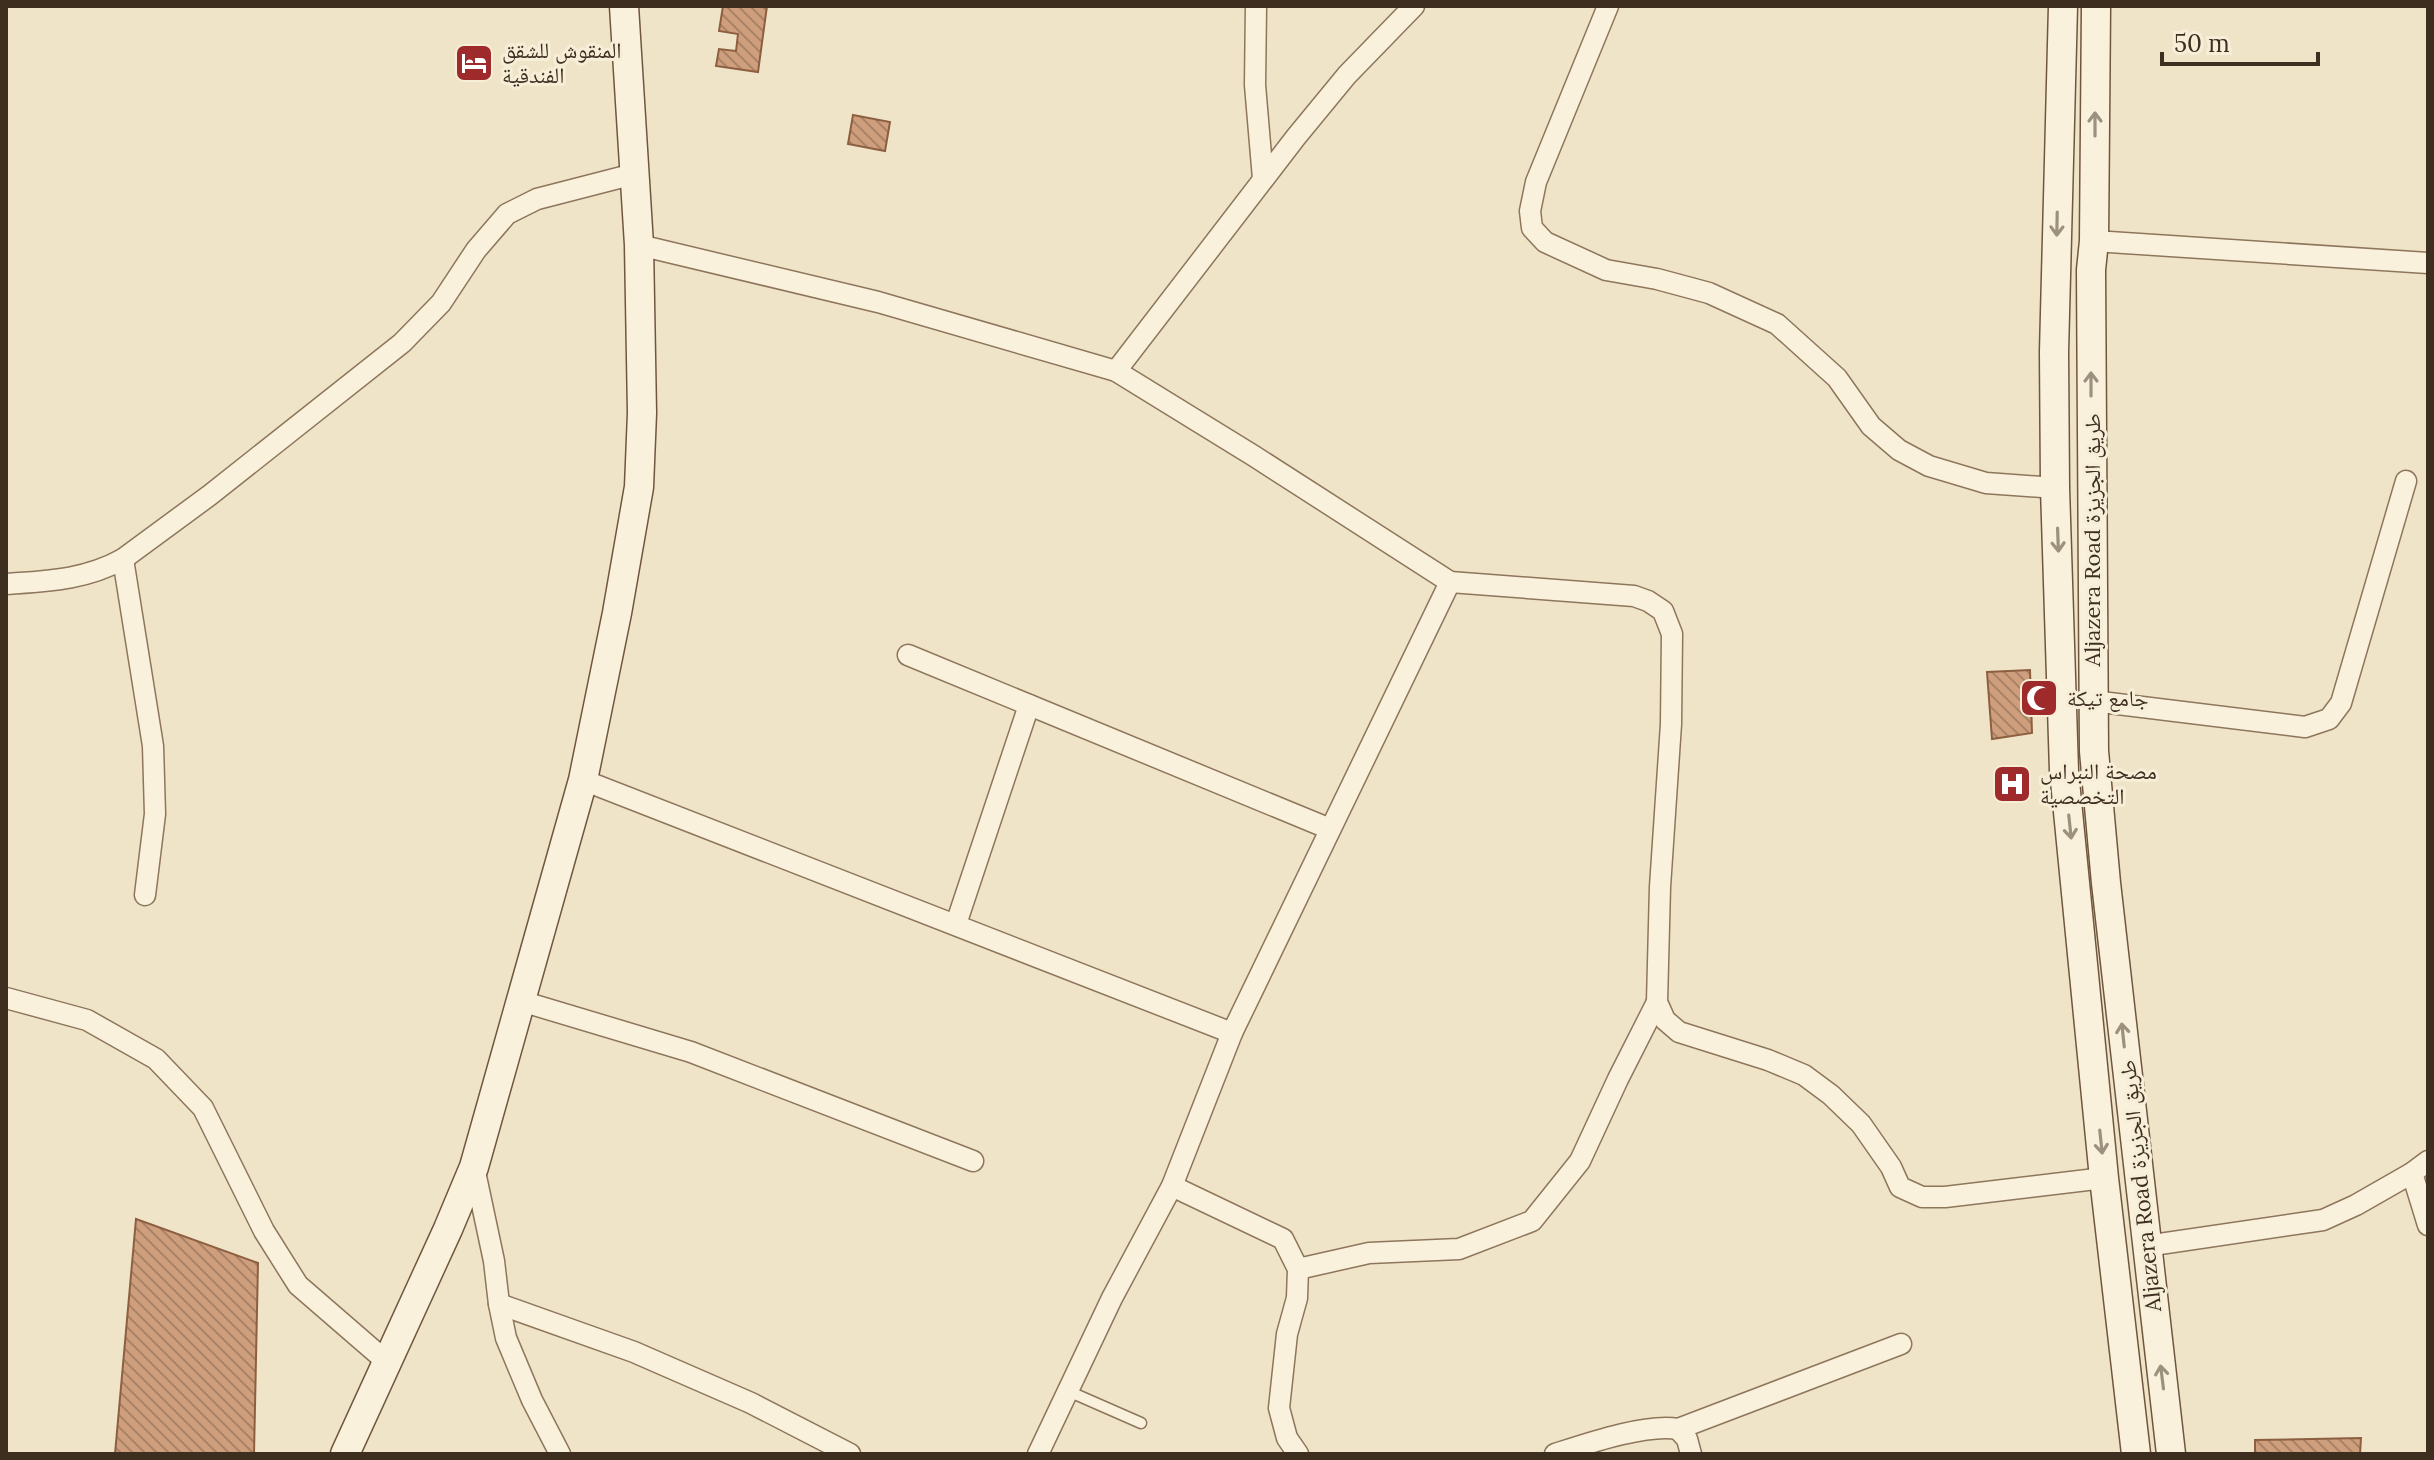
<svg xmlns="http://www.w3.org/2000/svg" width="2434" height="1460" font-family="Lora,'Noto Naskh Arabic',serif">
  <defs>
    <pattern id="building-back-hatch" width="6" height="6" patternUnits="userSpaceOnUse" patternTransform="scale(2)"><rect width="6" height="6" fill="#cf9f7d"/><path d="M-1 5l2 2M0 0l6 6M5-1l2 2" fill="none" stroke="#a98266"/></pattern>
  </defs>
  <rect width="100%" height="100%" fill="#f0e4c8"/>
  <g fill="url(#building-back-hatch)" stroke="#8d5f41" stroke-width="2">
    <path d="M723 6H767L758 72 716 66 719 49 736 51 738 34 719 31Z"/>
    <path d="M853 115 890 122 885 151 848 144Z"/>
    <path d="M2030 670 2032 733 1992 739 1987 672Z"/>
    <path d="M136 1219 258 1263 254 1454H115Z"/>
    <path d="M2361 1438 2360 1454H2255V1440Z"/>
  </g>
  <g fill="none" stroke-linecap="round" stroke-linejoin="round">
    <g stroke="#8d765c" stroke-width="13">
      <path id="lane" d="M1068 1391 1141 1423"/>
    </g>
    <g stroke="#8d765c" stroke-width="23">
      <g id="street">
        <path d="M1256 6 1255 85 1263 179"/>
        <path d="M1608 6 1536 182 1530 211 1532 228 1545 242 1606 270 1657 279 1709 293 1777 324 1837 378 1871 426 1899 450 1929 466 1986 483 2055 488"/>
        <path d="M2094 241 2428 263"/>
        <path d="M639 245 878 302 1116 371 1254 456 1450 582 1634 596 1648 601 1663 611 1672 634 1671 724 1660 887 1657 1002 1665 1020 1679 1032 1768 1060 1804 1075 1831 1095 1861 1124 1891 1167 1900 1187 1922 1197H1945L2104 1178"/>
        <path d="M1116 371 1296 137 1347 75 1414 6"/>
        <path d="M123 559 153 746 155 814 145 895"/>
        <path d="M6 584C48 581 85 580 123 559L210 495 402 343 441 303 476 250 507 214 537 199 634 174"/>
        <path d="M908 655 1330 829"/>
        <path d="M2093 701 2305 727 2329 719 2341 703 2406 481"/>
        <path d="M583 780 1232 1033"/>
        <path d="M956 924 1029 705"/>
        <path d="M6 998 87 1020 156 1059 203 1108 264 1231 298 1285 387 1362"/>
        <path d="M521 1001 691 1052 973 1161"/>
        <path d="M474 1167 494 1261 499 1304 506 1338 532 1400 560 1454"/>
        <path d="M2412 1173 2428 1225"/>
        <path d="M1172 1186 1283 1239 1298 1269 1297 1298 1287 1334 1279 1408 1287 1438 1298 1454"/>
        <path d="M2146 1246 2323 1220 2356 1205 2412 1173 2428 1161"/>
        <path d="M1298 1269 1369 1253 1459 1249 1532 1221 1580 1161 1618 1079 1657 1002"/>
        <path d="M499 1304 634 1352 751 1403 850 1454"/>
        <path d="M1678 1429 1687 1439 1691 1454"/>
        <path d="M1038 1454 1112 1298 1172 1186 1232 1033 1450 582"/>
        <path d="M1555 1454C1586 1444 1647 1423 1678 1429L1901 1344"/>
      </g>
    </g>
    <g stroke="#6f573f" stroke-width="31">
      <g id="secondary">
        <path d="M2063 6 2054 352 2055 488 2064 771 2104 1178 2136 1454"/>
        <path d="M2096 6 2094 241 2091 270 2094 751 2106 883 2171 1454"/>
        <path d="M345 1454 448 1229 474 1167 583 780 617 613 639 487 642 413 639 245 624 6"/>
      </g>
    </g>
    <use href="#lane" stroke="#faf1dc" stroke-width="10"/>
    <use href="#street" stroke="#faf1dc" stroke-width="20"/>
    <use href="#secondary" stroke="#faf1dc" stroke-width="28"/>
  </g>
  <defs><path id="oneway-shaft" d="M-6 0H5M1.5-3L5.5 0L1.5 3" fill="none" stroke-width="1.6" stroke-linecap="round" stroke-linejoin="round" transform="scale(2)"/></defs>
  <g stroke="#9c907e">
    <use href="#oneway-shaft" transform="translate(2095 124) rotate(-90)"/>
    <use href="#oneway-shaft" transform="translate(2057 224) rotate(91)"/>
    <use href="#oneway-shaft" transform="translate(2091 384) rotate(-90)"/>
    <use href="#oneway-shaft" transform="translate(2058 540) rotate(88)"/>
    <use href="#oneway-shaft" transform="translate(2070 827) rotate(84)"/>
    <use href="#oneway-shaft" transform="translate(2123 1035) rotate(-96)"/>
    <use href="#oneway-shaft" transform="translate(2101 1142) rotate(84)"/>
    <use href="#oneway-shaft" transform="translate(2162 1377) rotate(-97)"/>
  </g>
  <defs>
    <g id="hotel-square" transform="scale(2)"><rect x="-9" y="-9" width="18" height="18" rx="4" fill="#9e2a2b" stroke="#f7eed8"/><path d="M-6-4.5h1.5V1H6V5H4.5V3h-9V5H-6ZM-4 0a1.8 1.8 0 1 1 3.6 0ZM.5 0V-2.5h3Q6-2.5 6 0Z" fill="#fff"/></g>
    <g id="mosque-square" transform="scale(2)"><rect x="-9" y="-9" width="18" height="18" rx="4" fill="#9e2a2b" stroke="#f7eed8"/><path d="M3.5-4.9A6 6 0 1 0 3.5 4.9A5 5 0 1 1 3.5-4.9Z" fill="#fff"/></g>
    <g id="hospital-square" transform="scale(2)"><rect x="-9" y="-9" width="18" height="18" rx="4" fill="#9e2a2b" stroke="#f7eed8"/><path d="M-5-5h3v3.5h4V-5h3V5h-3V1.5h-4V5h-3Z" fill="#fff"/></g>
  </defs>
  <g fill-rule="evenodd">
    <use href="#hotel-square" x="474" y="63"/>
    <use href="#mosque-square" x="2039" y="698"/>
    <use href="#hospital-square" x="2012" y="784"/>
  </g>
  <g text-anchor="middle" stroke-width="6" stroke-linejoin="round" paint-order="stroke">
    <g font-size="22" fill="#3d2e20" stroke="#f7eed8" text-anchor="start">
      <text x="502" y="58">المنقوش للشقق<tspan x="502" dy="25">الفندقية</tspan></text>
      <text x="2067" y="706">جامع تيكة</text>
      <text x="2040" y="779">مصحة النبراس<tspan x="2040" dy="25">التخصصية</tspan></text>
    </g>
    <g font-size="22" fill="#3d2e20" stroke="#f7eed8">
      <text transform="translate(2092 540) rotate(-90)" y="8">Aljazera Road طريق الجزيزة</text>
      <text transform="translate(2140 1186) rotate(-96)" y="8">Aljazera Road طريق الجزيزة</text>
    </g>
  </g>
  <rect width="2434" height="1460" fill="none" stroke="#3d2e20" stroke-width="16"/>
  <path d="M2162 52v12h156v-12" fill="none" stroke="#3d2e20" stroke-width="4"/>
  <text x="2174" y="52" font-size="24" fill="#3d2e20" stroke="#f7eed8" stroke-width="6" paint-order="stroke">50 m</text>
</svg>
